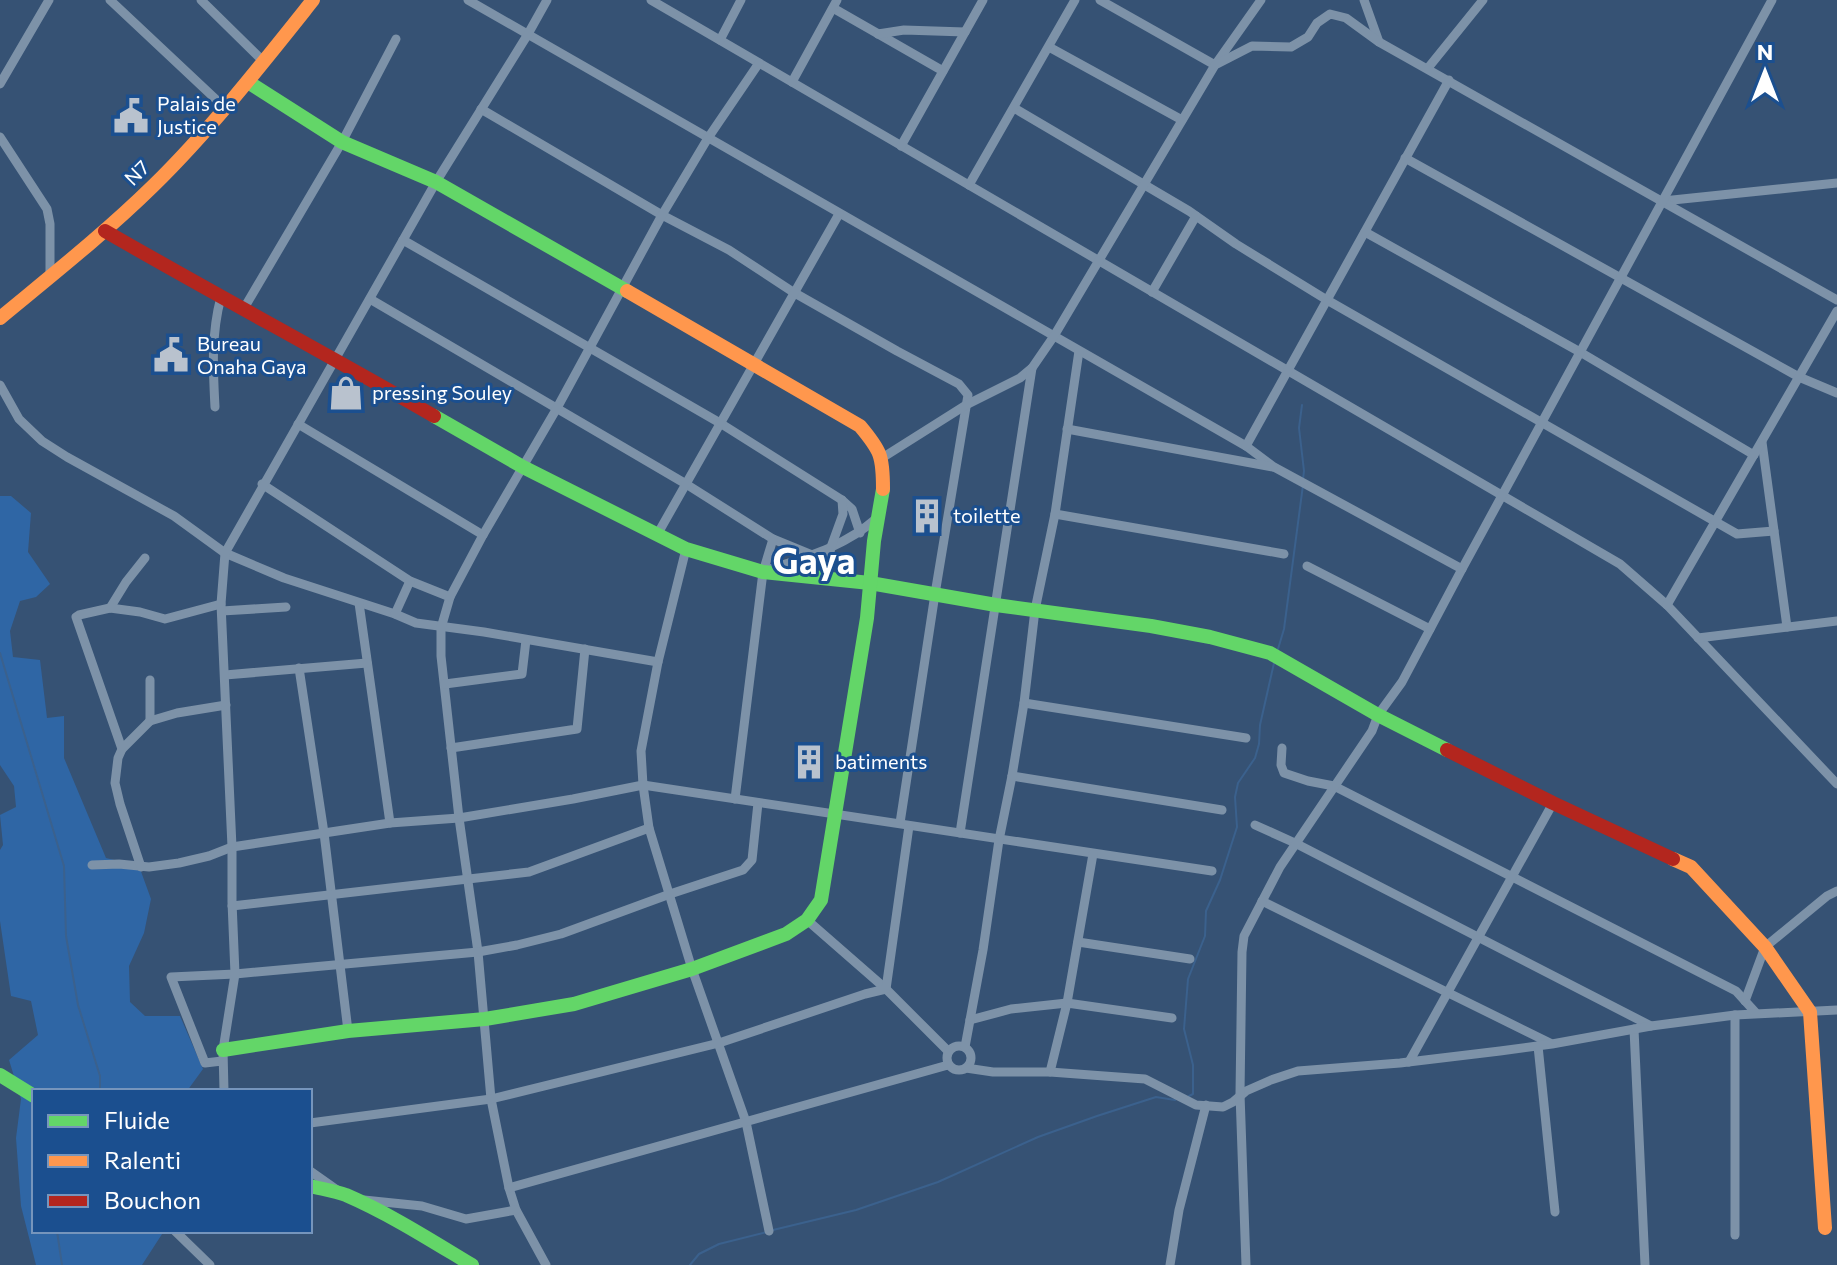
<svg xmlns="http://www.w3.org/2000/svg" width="1837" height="1265" font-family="Commissioner,sans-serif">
  <rect width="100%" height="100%" fill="#365274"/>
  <path fill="#2f66a5" d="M0 496H11L31 513 28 552 50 584 36 597 20 601 10 631 13 657 40 660 47 718 64 716V758L106 858 139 866 151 899 144 933 129 966 130 1002 145 1016H180L203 1069 187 1091H34V1231H164L142 1265H36L21 1206 16 1138 21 1099 9 1060 38 1035 31 1001 11 996 0 921V850L3 845 0 815 16 807 14 786 0 765Z"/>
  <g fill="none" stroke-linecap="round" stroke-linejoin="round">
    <g stroke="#3b618d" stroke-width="2">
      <path d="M1302 405 1299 428 1304 471 1303 479"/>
      <path d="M1278 649 1284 629 1303 485"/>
      <path d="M0 653 64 866 66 936 78 1005 100 1076V1091"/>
      <path d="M1189 1096 1193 1094V1065L1184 1029 1188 979 1205 936 1206 911 1220 880 1237 827 1235 797 1238 783 1255 758 1259 744 1260 725 1274 663"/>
      <path d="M773 1230 856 1210 938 1182 1038 1137 1097 1116 1156 1097 1175 1100"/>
      <path d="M57 1231 62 1265"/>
      <path d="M690 1265 699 1254 719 1244 767 1232"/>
    </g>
    <g stroke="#7d92a8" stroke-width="9">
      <path d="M110 0 224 107"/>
      <path d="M201 0 264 62"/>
      <path d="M468 0 1246 446 1274 467 1462 569"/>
      <path d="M651 0 1620 564 1667 605 1837 784"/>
      <path d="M1100 0 1215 65 1261 0"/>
      <path d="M1364 0 1379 42"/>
      <path d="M833 8 943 71"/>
      <path d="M878 34 904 30 965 32"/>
      <path d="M720 40 741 0"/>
      <path d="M1049 47 1182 120"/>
      <path d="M1428 68 1483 0"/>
      <path d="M792 82 837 0"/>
      <path d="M0 84 49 0"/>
      <path d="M1014 108 1189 211 1236 244 1327 300 1737 534 1774 531"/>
      <path d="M481 109 662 215 729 250 793 292 897 351 959 384 968 395 935 594 900 823"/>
      <path d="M0 137 47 209 50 224V278"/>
      <path d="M901 146 983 0"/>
      <path d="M1405 158 1799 377 1837 393"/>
      <path d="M969 185 1075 0"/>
      <path d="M1663 201 1837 183"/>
      <path d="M1365 232 1580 352 1754 455"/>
      <path d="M403 240 720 423 842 500 852 509 860 533"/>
      <path d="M1152 292 1196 216"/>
      <path d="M370 299 686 484 773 539 812 555"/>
      <path d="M243 310 342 142 396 39"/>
      <path d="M0 385 19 419 42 441 67 457 174 516 225 553 284 578 395 614 416 623 484 632 658 662"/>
      <path d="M215 407C213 370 211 334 221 297"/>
      <path d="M298 424 483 535"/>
      <path d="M1067 429 1273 467"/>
      <path d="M1762 442 1787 627"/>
      <path d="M1246 446 1449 80"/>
      <path d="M882 458 966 405 1020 378 1032 368 1054 336 1215 65 1252 46 1291 47 1308 37 1317 23 1330 14 1346 18 1379 42 1837 300"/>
      <path d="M262 484 410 581 450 597 441 628V656L459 818 478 952 491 1099 509 1188 516 1210 546 1265"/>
      <path d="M1055 514 1284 554"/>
      <path d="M657 535 839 214"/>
      <path d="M686 549 658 662 641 751 643 785 649 828 692 969 746 1122 769 1231"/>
      <path d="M1307 566 1430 629"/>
      <path d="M770 569C810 556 845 546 877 518"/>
      <path d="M825 579 831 547 843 514 842 500"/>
      <path d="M450 597 483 535 557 408 662 215 708 138 759 63"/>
      <path d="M359 603 390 823"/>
      <path d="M1667 605 1837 311"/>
      <path d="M110 608 126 582 145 558"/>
      <path d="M222 611 286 607"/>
      <path d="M395 614 410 581"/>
      <path d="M1698 638 1837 621"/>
      <path d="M299 668 324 833 348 1031"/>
      <path d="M225 675 367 663"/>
      <path d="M150 680V721"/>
      <path d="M445 684 522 674 526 640"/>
      <path d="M1024 703 1246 738"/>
      <path d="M451 748 577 729 585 649"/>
      <path d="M1282 748 1281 765 1284 773 1308 781 1334 786 1736 991 1756 1013"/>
      <path d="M122 749 76 617 79 615 110 608 140 612 165 619 221 604"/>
      <path d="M1012 776 1222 810"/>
      <path d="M735 799 763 572 773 539"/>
      <path d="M1255 825 1295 843 1651 1026"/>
      <path d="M960 833 1032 368"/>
      <path d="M92 865 119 864 149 867 179 863 209 856 232 847 390 823 459 818 573 799 643 785 1212 871"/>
      <path d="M141 867 120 804 115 783 118 758 122 749 150 721 177 713 226 705"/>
      <path d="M1262 901 1550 1043"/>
      <path d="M232 906 529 872 649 828"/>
      <path d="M807 920 886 989 948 1051"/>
      <path d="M1078 942 1190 959"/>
      <path d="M1745 1001 1765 947 1827 896 1837 891"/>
      <path d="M970 1020 1011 1009 1067 1003 1172 1018"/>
      <path d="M1634 1029 1645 1265"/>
      <circle cx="959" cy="1058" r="12"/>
      <path d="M1538 1046 1555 1212"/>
      <path d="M965 1047 983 950 999 840 1012 776 1024 703 1035 610 1055 514 1079 351"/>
      <path d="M222 1061 205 1063 171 977 235 974 478 952 517 945 561 934 670 894 743 870 752 860 758 803"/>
      <path d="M1409 1062 1553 803"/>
      <path d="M966 1068 993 1072H1050L1145 1079 1196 1105 1223 1107 1233 1102 1246 1091 1271 1080 1298 1071 1400 1063 1500 1051 1552 1044 1651 1026 1735 1015 1837 1010"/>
      <path d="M1050 1072 1067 1003 1093 854"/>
      <path d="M224 1091 223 1050 235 974 232 902V847L221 604 225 553 436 182 528 34 547 0"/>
      <path d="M310 1123 491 1099 719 1043 865 994 886 989 909 826"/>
      <path d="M310 1171 337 1190"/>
      <path d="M509 1188 948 1065"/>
      <path d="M364 1200 422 1206 466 1219 516 1210"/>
      <path d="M175 1231 210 1265"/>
      <path d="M1735 1235V1015"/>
      <path d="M1170 1265 1179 1210 1206 1105"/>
      <path d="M1246 1265 1240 1094 1242 952 1244 936 1280 867 1372 731 1378 715 1402 682 1462 569 1772 0"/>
    </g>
    <g stroke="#63d668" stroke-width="14">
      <path d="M248 82 342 142 436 182 627 291"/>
      <path d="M434 416 523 467 686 549 763 572 870 583 996 605 1151 626 1210 637 1270 653 1378 715 1447 750"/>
      <path d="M223 1050 348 1031 485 1019 574 1004 692 969 786 934 807 920 821 900 867 618 874 541 883 489"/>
      <path d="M0 1075 34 1096"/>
      <path d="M310 1186C322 1189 335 1191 346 1195 390 1214 432 1241 472 1265"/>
    </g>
    <g stroke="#ff974d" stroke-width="14">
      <path d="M627 291 860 426C881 451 883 456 883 489"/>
      <path d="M0 318C52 275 105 233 153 186 211 129 262 64 313 0"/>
      <path d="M1673 859 1691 867 1765 947 1810 1012 1825 1228"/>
    </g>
    <g stroke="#b3261e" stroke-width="14">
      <path d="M105 231C214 294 325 353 434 416"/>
      <path d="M1447 750 1553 803 1673 859"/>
    </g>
  </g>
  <defs>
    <g id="civic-bare" transform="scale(2.76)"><path d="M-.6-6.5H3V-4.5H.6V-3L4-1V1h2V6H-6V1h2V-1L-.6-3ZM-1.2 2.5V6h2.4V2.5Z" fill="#b9c2ce" stroke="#1b4f8f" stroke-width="2.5" paint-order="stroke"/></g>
    <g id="shop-bare" transform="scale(2.76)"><path d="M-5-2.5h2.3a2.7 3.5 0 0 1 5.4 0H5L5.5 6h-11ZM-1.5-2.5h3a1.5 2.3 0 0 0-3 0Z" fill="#b9c2ce" stroke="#1b4f8f" stroke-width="2.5" paint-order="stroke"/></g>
    <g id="building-bare" transform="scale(2.76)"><path d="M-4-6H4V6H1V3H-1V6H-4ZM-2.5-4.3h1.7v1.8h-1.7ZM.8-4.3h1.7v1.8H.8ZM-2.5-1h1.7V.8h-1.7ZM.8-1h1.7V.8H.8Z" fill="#b9c2ce" stroke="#1b4f8f" stroke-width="2.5" paint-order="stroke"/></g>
  </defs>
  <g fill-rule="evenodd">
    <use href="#civic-bare" x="131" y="116"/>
    <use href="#civic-bare" x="171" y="355"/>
    <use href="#shop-bare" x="346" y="393"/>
    <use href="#building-bare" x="927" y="516"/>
    <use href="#building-bare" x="809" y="762"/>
  </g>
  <g text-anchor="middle" stroke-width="6" stroke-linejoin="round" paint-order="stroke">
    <g font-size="20" fill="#fff" stroke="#1b4f8f" text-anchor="start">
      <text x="157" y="111">Palais de<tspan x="157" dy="23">Justice</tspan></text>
      <text x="197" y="351">Bureau<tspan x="197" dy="23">Onaha Gaya</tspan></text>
      <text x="372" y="400">pressing Souley</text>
      <text x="953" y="523">toilette</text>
      <text x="835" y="769">batiments</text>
    </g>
    <g font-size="20" fill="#fff" stroke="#1b4f8f">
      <text transform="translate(137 173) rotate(-45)" y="7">N7</text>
    </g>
    <g font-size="36" font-weight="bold" fill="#fff" stroke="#1b4f8f">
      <text x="814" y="574">Gaya</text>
    </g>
  </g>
  <rect x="32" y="1089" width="280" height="144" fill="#1b4f8f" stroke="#7695bc" stroke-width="2"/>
  <rect x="48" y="1115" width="40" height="12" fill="#63d668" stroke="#7695bc" stroke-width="2"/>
  <text x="104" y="1129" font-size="24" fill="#ffffff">Fluide</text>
  <rect x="48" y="1155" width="40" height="12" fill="#ff974d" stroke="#7695bc" stroke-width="2"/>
  <text x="104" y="1169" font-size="24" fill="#ffffff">Ralenti</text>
  <rect x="48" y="1195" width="40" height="12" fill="#b3261e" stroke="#7695bc" stroke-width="2"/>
  <text x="104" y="1209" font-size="24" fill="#ffffff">Bouchon</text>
  <g transform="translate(1765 72)" stroke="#1b4f8f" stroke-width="6" paint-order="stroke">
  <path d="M0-6L14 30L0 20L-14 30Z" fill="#ffffff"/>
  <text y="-12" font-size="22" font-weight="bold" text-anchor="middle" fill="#ffffff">N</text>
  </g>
</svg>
